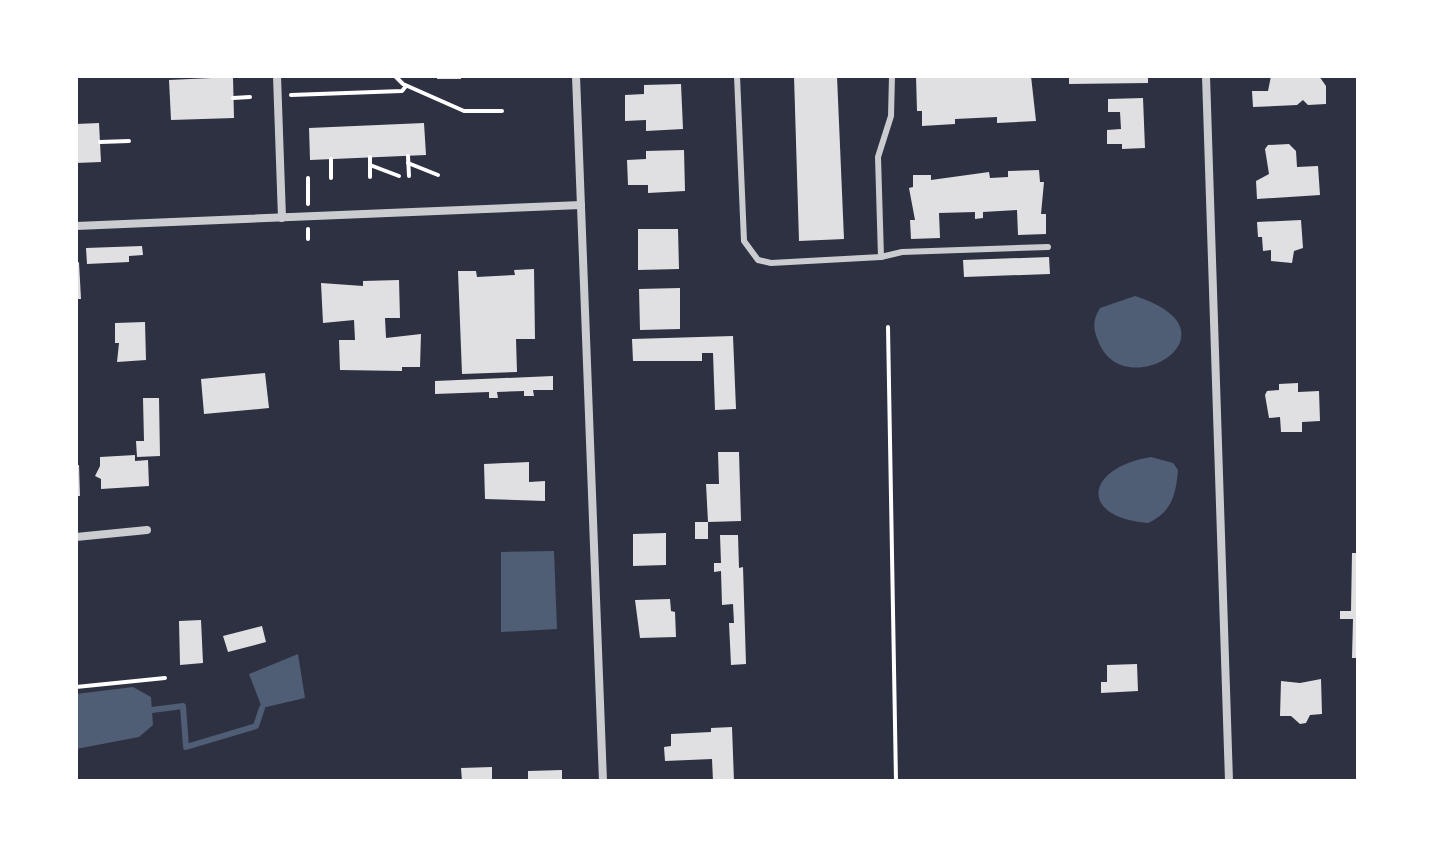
<svg xmlns="http://www.w3.org/2000/svg" width="1434" height="857" font-family="'Fira Sans Condensed',sans-serif">
  <rect width="100%" height="100%" fill="#2d3142"/>
  <g fill="#4f5d75">
    <path d="M1135 296C1247 332 1125 406 1099 343 1093 329 1092 321 1100 308Z"/>
    <path d="M1151 457 1173 463 1178 470C1176 494 1172 512 1148 523 1079 518 1084 468 1151 457Z"/>
    <path d="M554 551 557 629 501 632V552Z"/>
    <path d="M298 654 305 698 262 708 249 674Z"/>
    <path d="M133 687 151 697 153 725 139 737 76 749V694Z"/>
  </g>
  <g fill="none" stroke-linecap="round" stroke-linejoin="round">
    <path stroke="#4f5d75" stroke-width="6" d="M152 710 183 706 186 747 256 726 262 708"/>
  </g>
  <g fill="#e0e0e3">
    <rect x="437" y="76" width="24" height="3"/>
    <path d="M794 76H837L844 239 799 241Z"/>
    <path d="M916 76H1031L1036 121 997 123V117L955 119V124L922 126V111H917Z"/>
    <path d="M1069 76H1148V83L1069 84Z"/>
    <path d="M1271 76H1319L1326 86V104L1308 105 1303 100 1297 105 1253 107 1252 91H1268Z"/>
    <path d="M233 77 234 118 171 120 169 80Z"/>
    <path d="M681 84 683 129 646 131V120L625 121V95L644 94V85Z"/>
    <path d="M1143 98 1145 148 1122 149V144H1107V130L1121 129 1120 112H1108V99Z"/>
    <path d="M99 123 101 162 76 163V124Z"/>
    <path d="M424 123 426 155 310 160 309 128Z"/>
    <path d="M1289 144 1296 151 1297 167 1318 166 1320 195 1257 199 1256 181 1269 174 1265 149 1268 145Z"/>
    <path d="M684 150 685 191 648 193V185H628L627 160 646 159V151Z"/>
    <path d="M1039 170 1040 182H1044L1041 214H1046V234L1018 235 1017 210 983 212V218L975 219V212L939 213 940 238 911 239 910 220H915L909 188 913 187V175H931V180L989 172 990 178 1008 177V171Z"/>
    <path d="M1301 220 1303 248 1294 251 1292 263 1271 261V250L1263 251 1262 237H1258L1257 222Z"/>
    <path d="M638 229H678L679 269 638 270Z"/>
    <path d="M142 246 143 255 129 256V262L87 264 86 248Z"/>
    <path d="M1049 257 1050 274 964 277 963 260Z"/>
    <path d="M79 262 81 299H76V263Z"/>
    <path d="M534 269 535 339H516L517 372 462 374 458 271H476L477 277 515 275 514 270Z"/>
    <path d="M399 280 400 318H385L386 338 421 334 420 367H402V371L340 370 339 340H355L354 320 323 323 321 283 363 286V281Z"/>
    <path d="M680 288V329L640 330 639 289Z"/>
    <path d="M145 322 146 360 117 362 119 343H115V323Z"/>
    <path d="M733 336 736 409 715 410 713 353H702V361H633L632 339Z"/>
    <path d="M265 373 269 408 204 414 201 379Z"/>
    <path d="M553 376V390H533L534 396H524V391L497 392 498 398H489V392L435 394V381Z"/>
    <path d="M1298 383V392L1319 391 1320 421 1302 422V432H1281L1280 417 1269 418 1265 395 1267 391 1279 390V384Z"/>
    <path d="M143 398H159L160 456 137 457 136 441H144Z"/>
    <path d="M718 452H739L741 521 708 522V539H695V522H708L706 484H719Z"/>
    <path d="M135 455V461L148 460 149 486 101 489V479L95 476 100 466V457Z"/>
    <path d="M529 462V482L545 481V501L485 499 484 464Z"/>
    <path d="M76 465H79L80 496H76Z"/>
    <path d="M666 533V565L633 566V534Z"/>
    <path d="M720 535H738L739 568 743 567 746 664 731 665 729 623H734L733 604 722 605 721 571 714 572V563H721Z"/>
    <path d="M1352 553H1358V658H1352L1353 619H1340V611H1351Z"/>
    <path d="M670 599 671 611 675 612 676 637 640 638 635 600Z"/>
    <path d="M201 620 203 663 180 665 179 621Z"/>
    <path d="M262 626 266 642 228 652 223 636Z"/>
    <path d="M1137 664 1138 691 1101 693V682H1107V665Z"/>
    <path d="M1321 679 1322 714 1310 715 1306 723 1300 724 1291 716H1280L1281 681 1300 683Z"/>
    <path d="M732 727 734 781H713L712 759 665 761 664 747 671 746V734L711 732V728Z"/>
    <path d="M492 767V781H462L461 768Z"/>
    <path d="M562 770V781H528V771Z"/>
  </g>
  <g fill="none" stroke-linecap="round" stroke-linejoin="round">
    <g stroke="#fff" stroke-width="4">
      <path d="M395 76 403 84 464 111H502"/>
      <path d="M291 95 402 91 406 86"/>
      <path d="M233 98 250 97"/>
      <path d="M100 142 129 141"/>
      <path d="M408 156 409 176"/>
      <path d="M408 163 438 175"/>
      <path d="M370 165 399 176"/>
      <path d="M370 177V157"/>
      <path d="M331 178V159"/>
      <path d="M308 204V178"/>
      <path d="M308 229V239"/>
      <path d="M888 327 896 781"/>
      <path d="M76 687 165 678"/>
    </g>
    <g stroke="#caccd0" stroke-width="6">
      <path d="M737 76 744 241 758 260 771 263 881 257 902 252 1048 247"/>
      <path d="M881 257 878 157 891 116 892 76"/>
    </g>
    <g stroke="#caccd0" stroke-width="8">
      <path d="M277 76 282 218"/>
      <path d="M576 76 603 781"/>
      <path d="M1206 76 1229 781"/>
      <path d="M76 226 581 205"/>
      <path d="M76 537 147 530"/>
    </g>
  </g>
  <rect width="1434" height="857" fill="none" stroke="#ffffff" stroke-width="156"/>
</svg>
